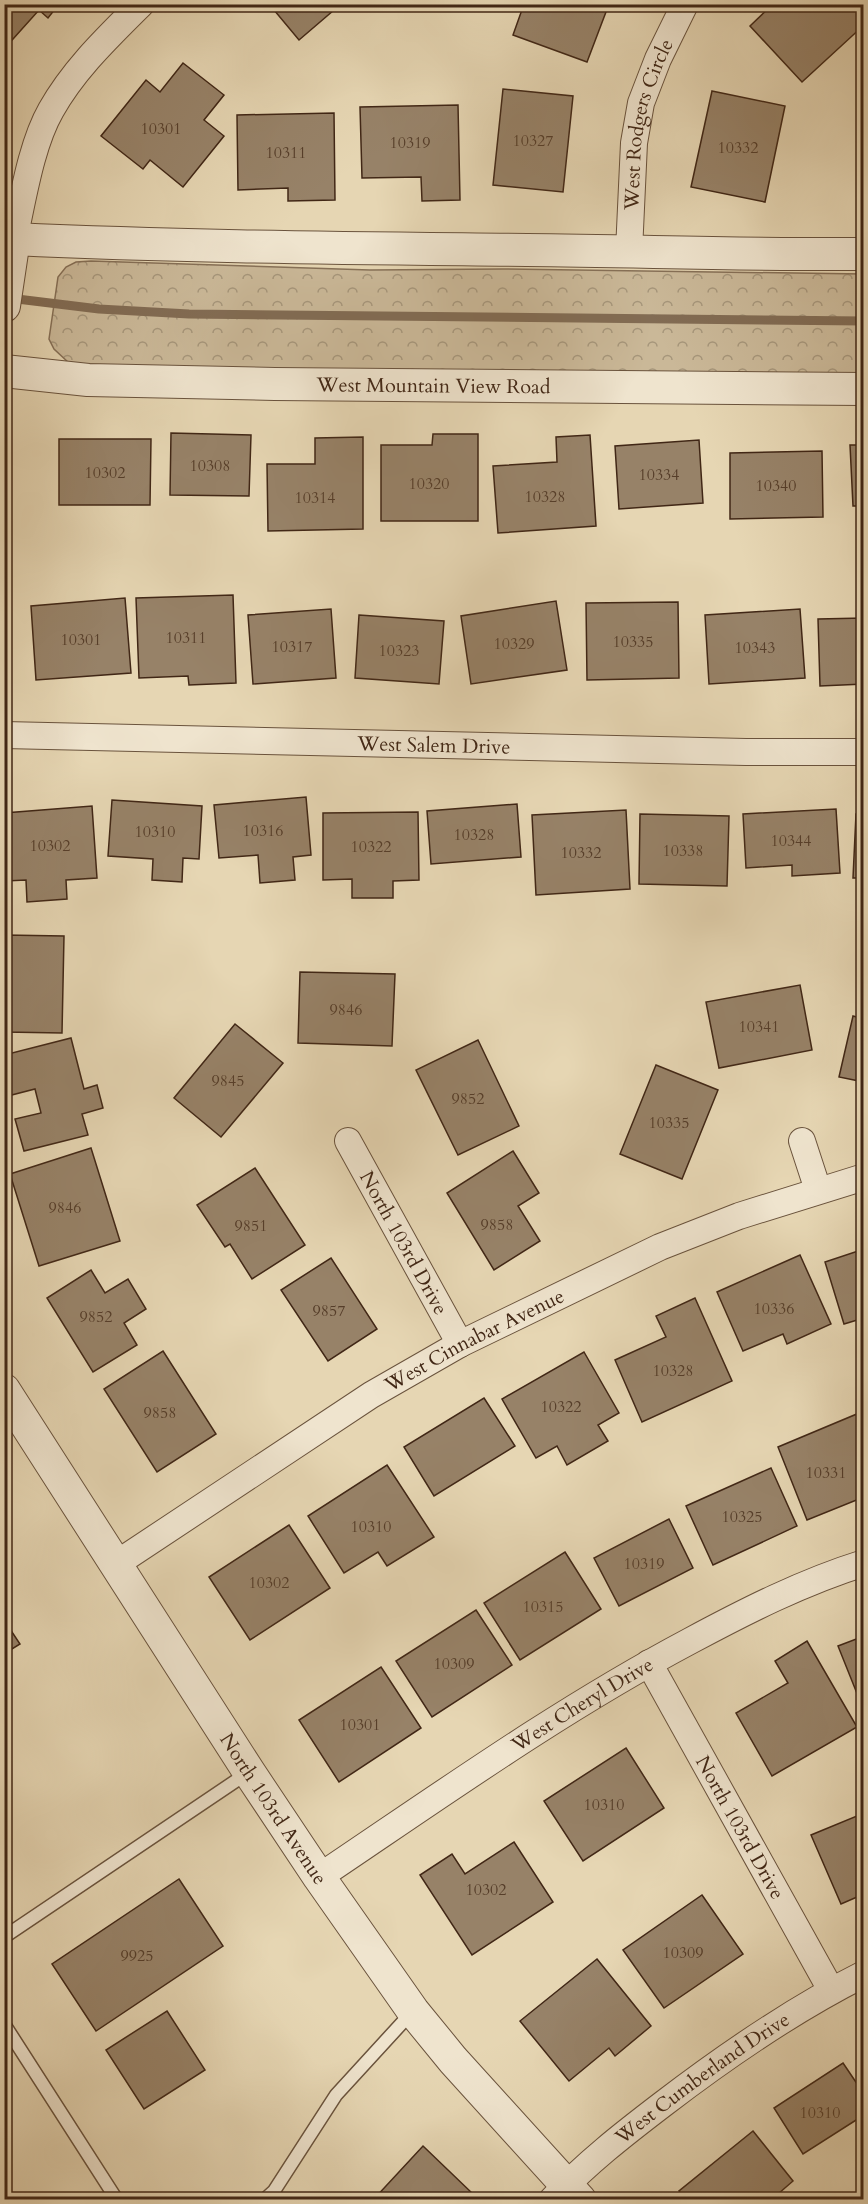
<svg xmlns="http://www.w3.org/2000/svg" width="868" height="2204" font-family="Cardo,serif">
  <defs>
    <pattern id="park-crowns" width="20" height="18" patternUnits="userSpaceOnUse" patternTransform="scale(1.5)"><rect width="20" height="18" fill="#cab898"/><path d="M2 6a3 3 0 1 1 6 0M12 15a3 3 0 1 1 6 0" fill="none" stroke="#a6967b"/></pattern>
  </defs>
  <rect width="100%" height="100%" fill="#e6d6b3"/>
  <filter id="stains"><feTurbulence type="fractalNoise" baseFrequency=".00333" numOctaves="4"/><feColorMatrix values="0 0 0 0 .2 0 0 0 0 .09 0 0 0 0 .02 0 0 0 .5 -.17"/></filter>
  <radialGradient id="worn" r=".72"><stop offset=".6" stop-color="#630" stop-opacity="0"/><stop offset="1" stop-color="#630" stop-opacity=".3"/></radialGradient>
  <path fill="url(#park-crowns)" stroke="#867057" stroke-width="1.5" d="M91 261 370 270 502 269 863 274V378L161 368 69 363 54 349 49 339 58 277 66 267 76 262Z"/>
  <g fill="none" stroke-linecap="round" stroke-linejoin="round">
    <path stroke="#826c54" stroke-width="9" d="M9 298 99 309 189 314 864 321"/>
  </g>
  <g fill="#978268" stroke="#412716" stroke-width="1.5">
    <path d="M4 4H59L48 18 39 10 4 49Z"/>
    <path d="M269 4H341L299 40Z"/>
    <path d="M524 4H609L587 62 513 35Z"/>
    <path d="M773 4H864V25L802 82 750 26Z"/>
    <path d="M183 63 224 95 204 120 224 136 183 187 150 160 143 169 101 136 146 80 160 92Z"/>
    <path d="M503 89 573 96 563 192 493 185Z"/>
    <path d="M712 91 785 106 765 202 691 187Z"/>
    <path d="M458 105 460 200 422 201 421 177 362 178 360 107Z"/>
    <path d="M334 113 335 200 288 201V188L238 190 237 115Z"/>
    <path d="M171 433 251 435 249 496 170 495Z"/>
    <path d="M433 434H478V521H381V445H432Z"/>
    <path d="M590 435 596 526 498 533 493 466 557 462 556 437Z"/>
    <path d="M363 437V529L268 531 267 464H315V438Z"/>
    <path d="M59 439H151L150 505H59Z"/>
    <path d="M699 440 703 503 619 509 615 446Z"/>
    <path d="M850 445H864V506H853Z"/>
    <path d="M822 451 823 517 730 519V453Z"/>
    <path d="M233 595 236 683 189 685 188 676 139 678 136 598Z"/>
    <path d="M125 598 131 673 36 680 31 606Z"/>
    <path d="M556 601 567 670 471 684 461 616Z"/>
    <path d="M678 602 679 678 587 680 586 603Z"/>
    <path d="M331 609 336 678 253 684 248 615Z"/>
    <path d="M800 609 805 678 709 684 705 615Z"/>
    <path d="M359 615 444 621 439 684 355 678Z"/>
    <path d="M864 618V684L820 686 818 619Z"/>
    <path d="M306 797 311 855 293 857 295 880 260 883 258 855 219 858 214 805Z"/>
    <path d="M112 800 202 806 199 859 183 858 182 882 152 880 153 859 108 856Z"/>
    <path d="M517 804 521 857 431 864 427 811Z"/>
    <path d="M92 806 97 878 66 880 67 899 27 902 26 880 5 881 4 813Z"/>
    <path d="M836 809 840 873 792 876V865L746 868 743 814Z"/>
    <path d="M626 810 630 889 536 895 532 815Z"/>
    <path d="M418 812 419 880 393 881V898H352V879L323 880V813Z"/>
    <path d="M640 814 729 816 727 886 639 884Z"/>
    <path d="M856 814 864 815V878H853Z"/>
    <path d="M4 935 64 936 62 1033 4 1032Z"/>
    <path d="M300 972 395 974 392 1046 298 1043Z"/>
    <path d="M800 985 812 1050 719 1068 706 1002Z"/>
    <path d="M853 1016 864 1019V1082L839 1077Z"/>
    <path d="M235 1024 283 1063 221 1137 174 1098Z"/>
    <path d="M71 1038 84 1089 97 1085 103 1108 82 1114 88 1135 24 1151 15 1119 41 1113 35 1089 4 1097V1055Z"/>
    <path d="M478 1040 519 1126 458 1155 416 1070Z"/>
    <path d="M656 1065 718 1090 682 1179 620 1154Z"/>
    <path d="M91 1148 120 1241 39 1266 10 1174Z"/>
    <path d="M513 1151 539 1193 518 1206 540 1241 494 1270 447 1193Z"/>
    <path d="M255 1168 305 1245 252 1279 230 1244 225 1247 197 1205Z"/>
    <path d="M864 1249V1318L844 1324 825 1262Z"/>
    <path d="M800 1255 831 1324 787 1344 783 1334 743 1351 717 1292Z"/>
    <path d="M331 1258 377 1329 328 1361 281 1290Z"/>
    <path d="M91 1270 105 1293 128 1279 146 1309 124 1323 137 1345 93 1372 47 1298Z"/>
    <path d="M695 1298 732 1381 642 1422 615 1360 666 1337 656 1316Z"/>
    <path d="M163 1351 216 1434 157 1472 104 1389Z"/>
    <path d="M584 1352 619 1413 598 1425 608 1441 567 1465 557 1446 536 1458 502 1399Z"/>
    <path d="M484 1398 515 1446 434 1496 404 1447Z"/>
    <path d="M864 1411V1497L807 1520 778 1447Z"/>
    <path d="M387 1465 434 1537 387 1566 378 1552 344 1573 308 1516Z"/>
    <path d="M771 1468 797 1526 713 1565 686 1506Z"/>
    <path d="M669 1519 693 1568 619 1606 594 1558Z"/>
    <path d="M289 1525 330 1588 250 1640 209 1577Z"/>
    <path d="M565 1552 601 1609 520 1660 484 1603Z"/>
    <path d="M476 1610 512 1665 432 1717 396 1661Z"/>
    <path d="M4 1620 20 1644 4 1654Z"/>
    <path d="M864 1636V1711L838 1646Z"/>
    <path d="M807 1641 857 1727 772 1776 736 1713 788 1683 775 1661Z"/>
    <path d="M381 1667 421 1728 339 1782 299 1720Z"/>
    <path d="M626 1748 664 1808 583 1861 544 1801Z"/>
    <path d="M864 1813V1894L841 1904 811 1835Z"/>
    <path d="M514 1842 553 1902 472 1955 420 1875 452 1854 465 1874Z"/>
    <path d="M179 1879 223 1946 96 2031 52 1964Z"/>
    <path d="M702 1895 743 1954 664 2008 623 1950Z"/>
    <path d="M597 1959 651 2026 615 2056 609 2048 569 2081 520 2021Z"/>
    <path d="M167 2011 205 2070 144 2109 106 2050Z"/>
    <path d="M843 2063 864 2094V2115L803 2154 774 2108Z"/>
    <path d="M753 2131 793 2181 771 2200H685L679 2191Z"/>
    <path d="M423 2146 473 2194 468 2200H373Z"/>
  </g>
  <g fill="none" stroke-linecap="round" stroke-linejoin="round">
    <g stroke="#6a533d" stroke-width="15">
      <g id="service">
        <path d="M4 1937 249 1772"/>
        <path d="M4 2024 117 2200"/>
        <path d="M264 2200 274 2191 336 2095 412 2012"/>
      </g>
    </g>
    <g stroke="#6a533d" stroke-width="28">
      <g id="minor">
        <path d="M14 239C23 199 31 145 51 110 74 69 108 37 141 4"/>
        <path id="s1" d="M629 251 634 143 641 103 658 59 685 4"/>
        <path id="s2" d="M4 735 746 752H864"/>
        <path id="s3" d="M348 1141 460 1344"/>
        <path d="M802 1141 818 1190"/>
        <path id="s4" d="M116 1564 371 1395 460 1344 660 1247 739 1216 864 1177"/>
        <path id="s5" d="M649 1663 831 1990"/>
        <path id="s6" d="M319 1877C441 1795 560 1710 690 1641 746 1611 803 1582 864 1563"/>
        <path id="s7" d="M552 2200C585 2164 625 2133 663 2104 727 2055 792 2010 864 1974"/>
      </g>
    </g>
    <g stroke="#6a533d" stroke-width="34">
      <g id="tertiary">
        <path d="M4 237 14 239C185 247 356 248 527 250 640 251 751 255 864 254"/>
        <path d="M4 306 14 239"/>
        <path id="s8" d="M4 371 88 380 275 384 864 389"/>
        <path id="s9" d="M4 1390 249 1772 319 1877 413 2011 453 2060 580 2200"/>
      </g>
    </g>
    <use href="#service" stroke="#efe4ce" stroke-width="12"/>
    <use href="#minor" stroke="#efe4ce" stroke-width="26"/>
    <use href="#tertiary" stroke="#efe4ce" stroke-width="32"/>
  </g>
  <g text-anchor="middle" stroke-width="5" stroke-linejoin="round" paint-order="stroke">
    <g font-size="16" fill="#563e2a">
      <text x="161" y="134">10301</text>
      <text x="533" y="146">10327</text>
      <text x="410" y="148">10319</text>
      <text x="738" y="153">10332</text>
      <text x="286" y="158">10311</text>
      <text x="210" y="471">10308</text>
      <text x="105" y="478">10302</text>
      <text x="659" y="480">10334</text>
      <text x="429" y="489">10320</text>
      <text x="776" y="491">10340</text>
      <text x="545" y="502">10328</text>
      <text x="315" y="503">10314</text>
      <text x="186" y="643">10311</text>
      <text x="81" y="645">10301</text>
      <text x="633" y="647">10335</text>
      <text x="514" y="649">10329</text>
      <text x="292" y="652">10317</text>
      <text x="755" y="653">10343</text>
      <text x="399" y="656">10323</text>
      <text x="263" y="836">10316</text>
      <text x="155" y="837">10310</text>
      <text x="474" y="840">10328</text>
      <text x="791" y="846">10344</text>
      <text x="50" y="851">10302</text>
      <text x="371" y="852">10322</text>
      <text x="683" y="856">10338</text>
      <text x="581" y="858">10332</text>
      <text x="346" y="1015">9846</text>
      <text x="759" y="1032">10341</text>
      <text x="228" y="1086">9845</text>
      <text x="468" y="1104">9852</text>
      <text x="669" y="1128">10335</text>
      <text x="65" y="1213">9846</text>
      <text x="497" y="1230">9858</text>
      <text x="251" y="1231">9851</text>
      <text x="774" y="1314">10336</text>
      <text x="329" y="1316">9857</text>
      <text x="96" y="1322">9852</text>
      <text x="673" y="1376">10328</text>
      <text x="561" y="1412">10322</text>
      <text x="160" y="1418">9858</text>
      <text x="826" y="1478">10331</text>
      <text x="742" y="1522">10325</text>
      <text x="371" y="1532">10310</text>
      <text x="644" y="1569">10319</text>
      <text x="269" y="1588">10302</text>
      <text x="543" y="1612">10315</text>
      <text x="454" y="1669">10309</text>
      <text x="360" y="1730">10301</text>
      <text x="604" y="1810">10310</text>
      <text x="486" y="1895">10302</text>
      <text x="683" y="1958">10309</text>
      <text x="137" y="1961">9925</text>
      <text x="820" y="2118">10310</text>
    </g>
    <g font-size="20" fill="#412716" stroke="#efe4ce">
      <text dy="7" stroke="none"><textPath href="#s1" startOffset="129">West Rodgers Circle</textPath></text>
      <text dy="7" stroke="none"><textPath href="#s8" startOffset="430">West Mountain View Road</textPath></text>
      <text dy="7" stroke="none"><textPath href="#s2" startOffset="430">West Salem Drive</textPath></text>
      <text dy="7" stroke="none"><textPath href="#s3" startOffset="116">North 103rd Drive</textPath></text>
      <text dy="7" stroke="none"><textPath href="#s4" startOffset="423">West Cinnabar Avenue</textPath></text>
      <text dy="7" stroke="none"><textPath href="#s6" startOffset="315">West Cheryl Drive</textPath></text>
      <text dy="7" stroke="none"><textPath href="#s9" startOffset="498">North 103rd Avenue</textPath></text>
      <text dy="7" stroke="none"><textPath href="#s5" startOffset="188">North 103rd Drive</textPath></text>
      <text dy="7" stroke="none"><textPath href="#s7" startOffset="194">West Cumberland Drive</textPath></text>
    </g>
  </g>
  <rect width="868" height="2204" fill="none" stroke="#e6d6b3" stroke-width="24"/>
  <rect x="6" y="6" width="856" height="2192" fill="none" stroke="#412716" stroke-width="3"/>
  <rect x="12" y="12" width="844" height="2180" fill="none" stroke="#412716" stroke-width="1.5"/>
  <rect width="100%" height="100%" filter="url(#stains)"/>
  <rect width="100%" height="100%" fill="url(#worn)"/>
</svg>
